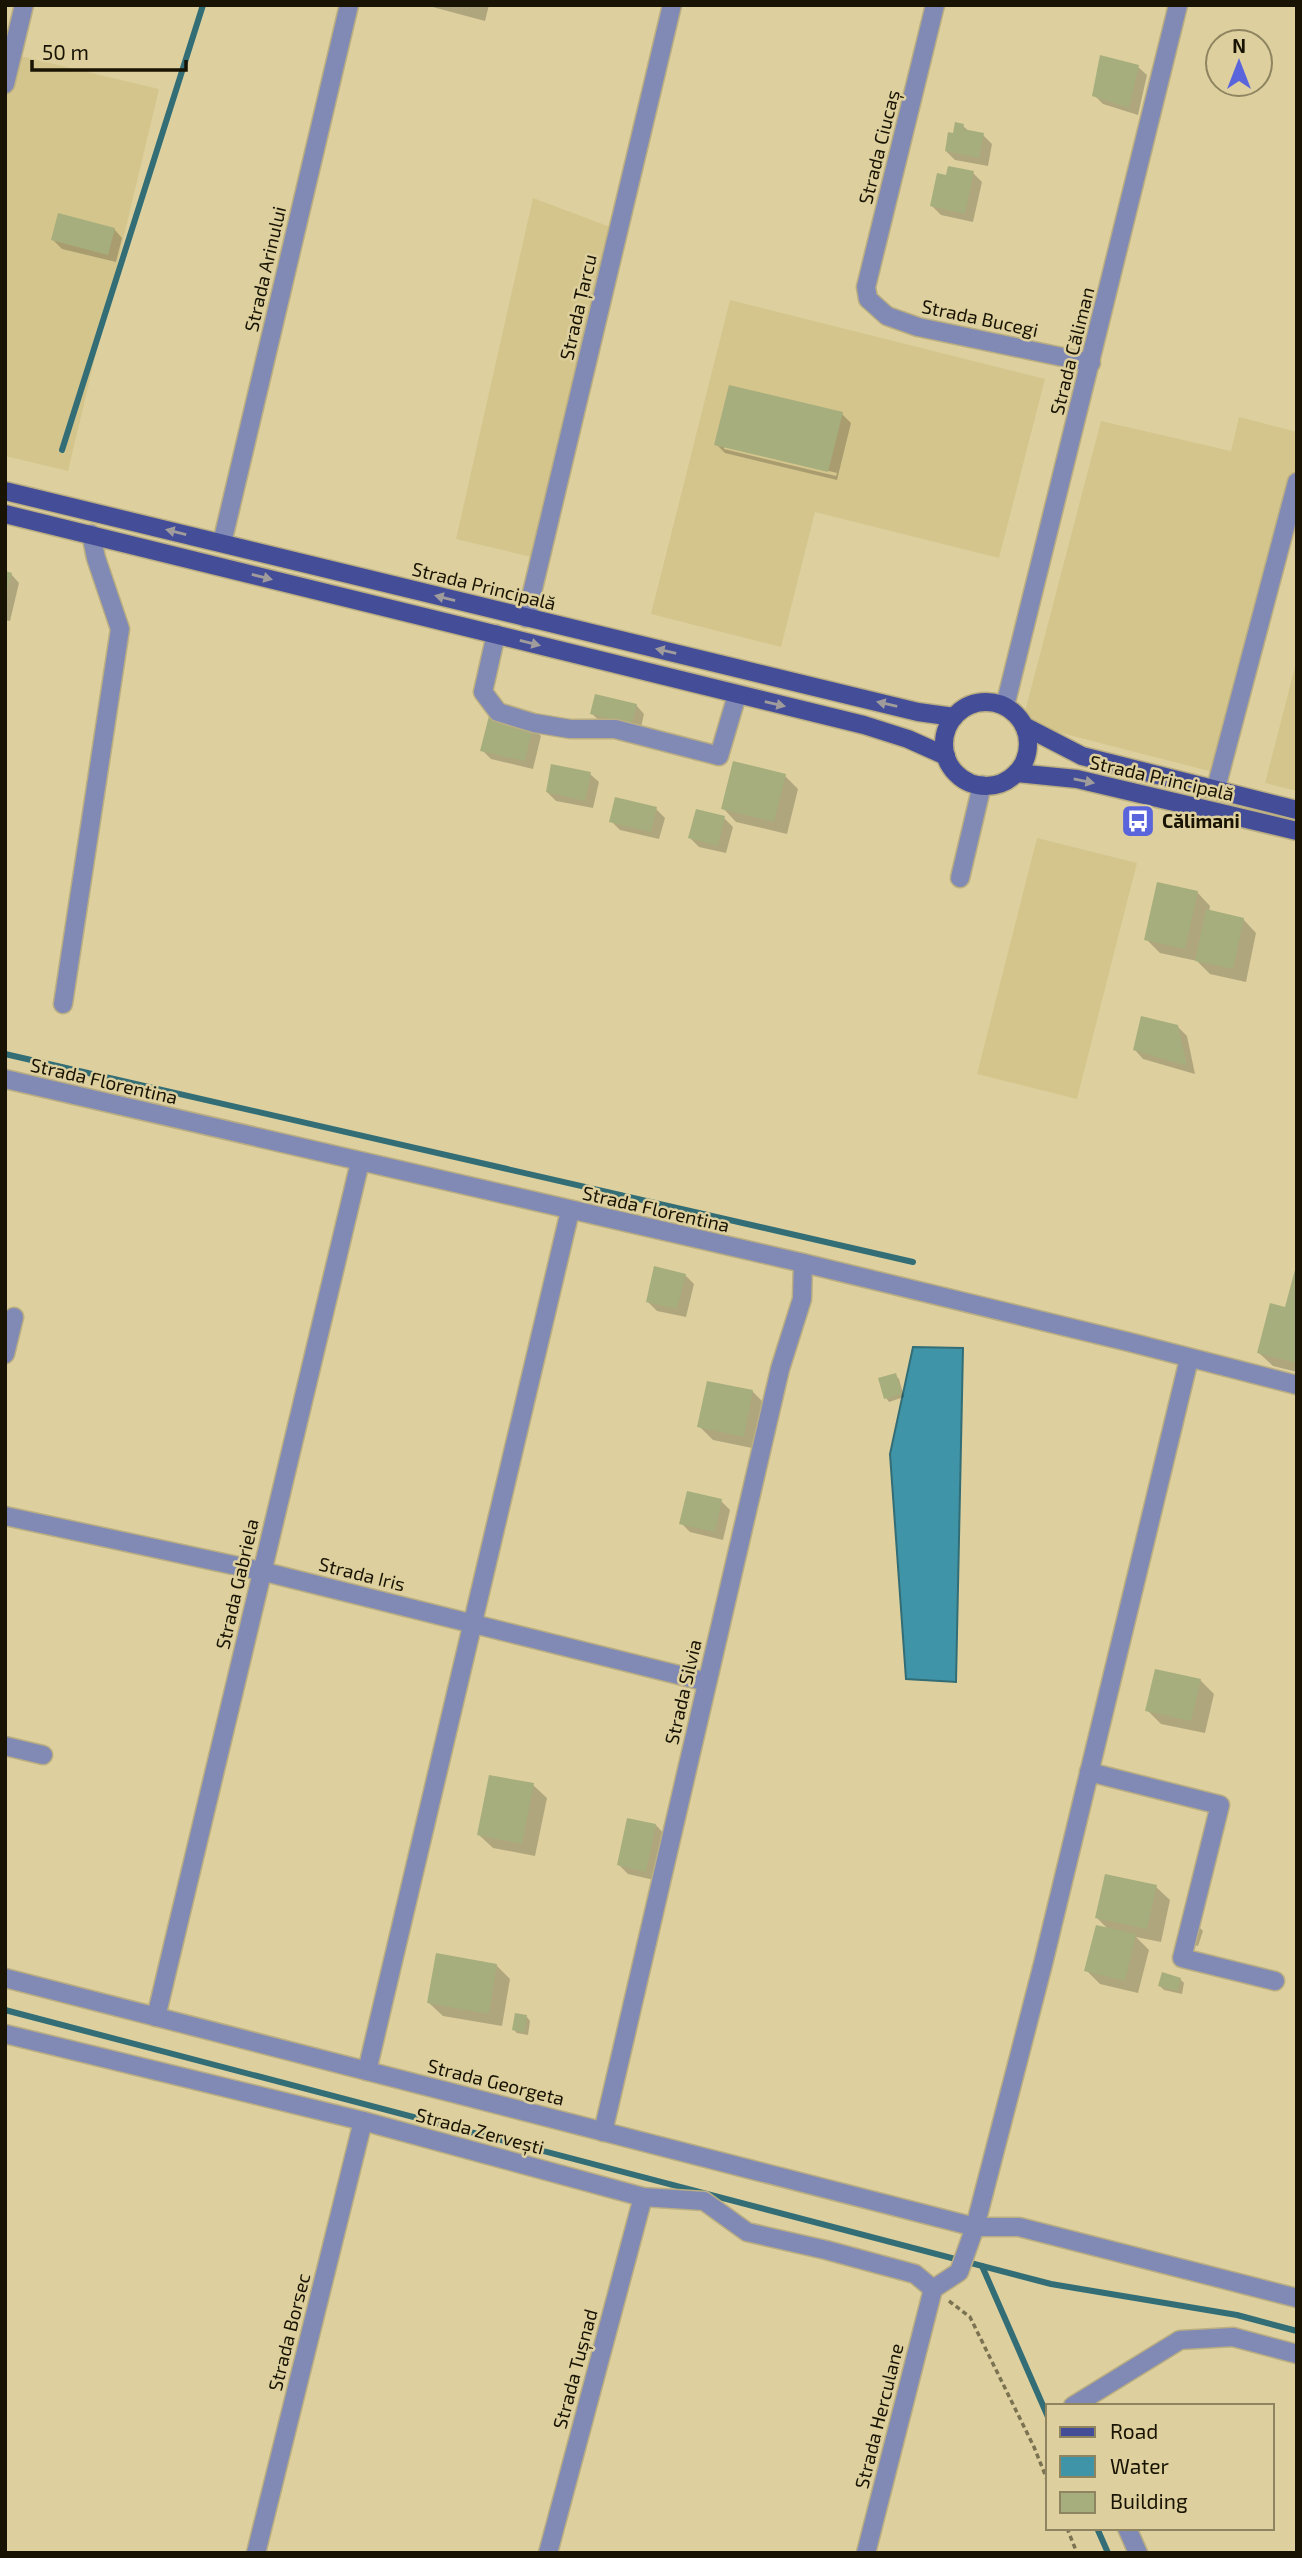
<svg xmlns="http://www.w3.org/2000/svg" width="1302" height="2558" font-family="'Exo 2',sans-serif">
  <rect width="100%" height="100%" fill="#ddd09e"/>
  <g fill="#d4c58c">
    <path d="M16 55 159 89 68 471 5 456V99Z"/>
    <path d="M533 198 613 228 540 559 456 539Z"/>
    <path d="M730 300 1045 379 999 558 815 512 781 647 651 614Z"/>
    <path d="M1239 417 1297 432V465L1217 773 1022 723 1101 421 1231 451Z"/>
    <path d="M1297 659V791L1265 783Z"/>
    <path d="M1037 838 1137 863 1077 1099 977 1074Z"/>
  </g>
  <path fill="#3f94a7" stroke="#336d76" stroke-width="2" d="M913 1347 963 1348 956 1682 906 1679 890 1454Z"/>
  <g fill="#0003" fill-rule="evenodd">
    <path d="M425 5H489L485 21Z"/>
    <path d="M1138 67 1147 75 1138 115 1103 104 1094 95Z"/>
    <path d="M963 126 970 132 983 135 992 144 988 166 955 160 946 151 955 135Z"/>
    <path d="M973 173 982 182 973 222 941 215 932 206 947 177Z"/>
    <path d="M114 229 122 238 116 262 62 249 53 240Z"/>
    <path d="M842 414 851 423 837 480 725 453 716 444ZM724 445 837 473 836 476 724 449Z"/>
    <path d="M5 573 11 574 19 583 10 621 5 620Z"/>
    <path d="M636 705 644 714 640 732 601 722 592 714Z"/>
    <path d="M532 727 541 736 533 769 491 759 482 750Z"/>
    <path d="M590 774 599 782 593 808 556 801 547 792Z"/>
    <path d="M785 776 798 789 787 834 736 822 723 808Z"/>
    <path d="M656 809 665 818 659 839 620 830 611 821Z"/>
    <path d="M724 818 733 827 726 853 699 847 690 838Z"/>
    <path d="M1197 892 1210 906 1209 912 1243 919 1256 933 1246 982 1210 974 1197 961 1160 953 1146 939Z"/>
    <path d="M1178 1027 1187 1036 1195 1074 1143 1059 1135 1050Z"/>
    <path d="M1297 1269V1372L1273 1366 1259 1353 1287 1309Z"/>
    <path d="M685 1275 694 1284 686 1317 657 1311 648 1302Z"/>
    <path d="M895 1375 899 1379 904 1397 889 1402 886 1398Z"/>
    <path d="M752 1391 766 1405 757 1449 713 1440 699 1426Z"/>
    <path d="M721 1501 730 1510 723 1540 690 1532 681 1523Z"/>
    <path d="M1200 1680 1214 1694 1205 1733 1161 1724 1147 1710Z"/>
    <path d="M533 1785 547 1798 535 1856 493 1848 479 1835Z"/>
    <path d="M656 1825 664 1834 654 1880 628 1874 619 1865Z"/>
    <path d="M1156 1887 1170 1900 1161 1942 1136 1937 1149 1950 1138 1993 1100 1984 1086 1970 1109 1930 1097 1918Z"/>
    <path d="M1183 1922 1199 1927 1203 1931 1198 1946 1182 1942Z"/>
    <path d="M496 1965 510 1979 502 2026 443 2016 429 2003Z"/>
    <path d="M1180 1979 1184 1983 1182 1994 1164 1990 1160 1986Z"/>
    <path d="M527 2017 530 2021 528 2035 517 2033 513 2029Z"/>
  </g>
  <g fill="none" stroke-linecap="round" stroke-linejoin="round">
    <g stroke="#336d76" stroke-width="6">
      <path d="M62 450 203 5"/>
      <path d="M5 1054 913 1262"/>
      <path d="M5 2010 1051 2284 1237 2315 1297 2331"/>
      <path d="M982 2266 1048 2417"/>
      <path d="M1097 2528 1108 2553"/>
    </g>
  </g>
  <g fill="#a6ae7d">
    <path d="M1100 55 1139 65 1129 108 1092 96Z"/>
    <path d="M955 122 964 124 963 129 984 133 979 158 945 151 948 132 953 133Z"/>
    <path d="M948 166 974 171 965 214 930 206 937 173 946 175Z"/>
    <path d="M58 213 115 228 108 255 51 240Z"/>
    <path d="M729 385 843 412 828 472 714 445Z"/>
    <path d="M5 571 12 573 6 594H5Z"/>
    <path d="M595 694 637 704 632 724 590 714Z"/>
    <path d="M489 716 533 726 525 761 480 751Z"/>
    <path d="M733 761 786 774 774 822 721 809Z"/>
    <path d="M551 764 591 772 585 801 546 792Z"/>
    <path d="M615 797 657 807 651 832 609 822Z"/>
    <path d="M696 809 725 816 718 846 688 838Z"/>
    <path d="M1157 882 1198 891 1185 949 1144 940Z"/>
    <path d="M1206 909 1244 918 1233 969 1195 961Z"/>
    <path d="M1141 1016 1178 1025 1187 1066 1133 1050Z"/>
    <path d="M654 1266 686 1274 677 1309 646 1302Z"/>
    <path d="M1296 1266H1297V1363L1257 1353 1270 1303 1285 1307Z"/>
    <path d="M896 1373 902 1394 884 1399 878 1378Z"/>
    <path d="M707 1381 753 1390 744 1437 697 1427Z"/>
    <path d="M687 1491 722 1499 715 1532 679 1524Z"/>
    <path d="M1155 1669 1201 1679 1191 1721 1145 1711Z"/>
    <path d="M489 1775 534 1783 522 1844 477 1835Z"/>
    <path d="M627 1818 656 1824 646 1872 617 1865Z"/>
    <path d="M1105 1874 1157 1885 1147 1929 1095 1918Z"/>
    <path d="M1096 1925 1136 1934 1125 1981 1084 1971Z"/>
    <path d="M436 1953 497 1964 489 2014 427 2003Z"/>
    <path d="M1162 1972 1181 1978 1178 1991 1158 1986Z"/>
    <path d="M515 2013 527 2015 524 2033 512 2030Z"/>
  </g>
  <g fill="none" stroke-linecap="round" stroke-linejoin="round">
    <g stroke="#baae82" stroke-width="21">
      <g id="minor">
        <path d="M935 5 866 287 868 299 887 316 918 327 1091 363"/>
        <path d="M5 84 24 5"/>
        <path d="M222 543 349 5"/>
        <path d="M526 618 672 5"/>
        <path d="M496 634 483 692 498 712 534 723 570 729H615L719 756 737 695"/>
        <path d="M1005 706 1178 5"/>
        <path d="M1216 788 1297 482"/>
        <path d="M960 878 982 785"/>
        <path d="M63 1004 120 629 96 558 91 534"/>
        <path d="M5 1079 803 1263 1129 1342 1297 1385"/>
        <path d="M5 1354 14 1317"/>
        <path d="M5 1516 261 1571 707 1682"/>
        <path d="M5 1746 43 1755"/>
        <path d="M1089 1772 1220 1805 1182 1958 1275 1981"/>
        <path d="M5 1978 975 2227H1019L1297 2298"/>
        <path d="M156 2017 360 1162"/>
        <path d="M5 2034 363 2121 643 2197 704 2201 747 2232 826 2250 915 2274 933 2289"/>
        <path d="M367 2071 570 1211"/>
        <path d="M603 2132 780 1369 802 1299 803 1263"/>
        <path d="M933 2289 959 2272 975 2227 1043 1964 1189 1359"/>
        <path d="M1073 2406 1180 2340 1233 2337 1297 2354"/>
        <path d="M1127 2528 1138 2553"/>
        <path d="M256 2553 363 2121"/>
        <path d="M548 2553 643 2197"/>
        <path d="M866 2553 933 2289"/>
      </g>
    </g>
    <g stroke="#baae82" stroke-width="21">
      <g id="major">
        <path d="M5 491 918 712 954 717"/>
        <path d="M5 514 864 725 908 739 946 756"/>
        <circle cx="986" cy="744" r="42"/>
        <path d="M1024 726 1082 756 1297 810"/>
        <path d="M1016 773 1077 779 1297 831"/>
      </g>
    </g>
    <g stroke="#7b7251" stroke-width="3.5" stroke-dasharray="5 3.5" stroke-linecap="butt">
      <path d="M949 2301 970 2317 1034 2447 1048 2482"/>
      <path d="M1067 2528 1077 2553"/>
    </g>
    <use href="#minor" stroke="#818ab4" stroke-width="18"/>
    <use href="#major" stroke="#444d98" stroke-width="18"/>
  </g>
  <defs><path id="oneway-solid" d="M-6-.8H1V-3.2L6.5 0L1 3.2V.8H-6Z" transform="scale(1.75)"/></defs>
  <g fill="#a09c9c">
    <use href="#oneway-solid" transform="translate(176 532) rotate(-166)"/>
    <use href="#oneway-solid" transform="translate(262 577) rotate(14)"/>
    <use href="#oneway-solid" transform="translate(445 598) rotate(-166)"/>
    <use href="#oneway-solid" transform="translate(530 643) rotate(14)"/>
    <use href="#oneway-solid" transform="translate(666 651) rotate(-167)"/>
    <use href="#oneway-solid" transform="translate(775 704) rotate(13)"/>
    <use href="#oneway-solid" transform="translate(887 704) rotate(-167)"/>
    <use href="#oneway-solid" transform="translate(1084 781) rotate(11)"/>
  </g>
  <defs>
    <g id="bus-square" transform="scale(1.75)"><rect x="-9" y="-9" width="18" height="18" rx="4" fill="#5a65dc" stroke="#ddd09e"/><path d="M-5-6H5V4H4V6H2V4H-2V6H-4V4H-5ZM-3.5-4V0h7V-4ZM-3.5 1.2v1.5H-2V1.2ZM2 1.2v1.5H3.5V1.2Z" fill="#fff"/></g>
  </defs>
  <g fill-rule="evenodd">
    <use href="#bus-square" x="1138" y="821"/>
  </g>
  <g text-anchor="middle" stroke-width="5" stroke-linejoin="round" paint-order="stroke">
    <g font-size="19" fill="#181302" stroke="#ddd09e">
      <text transform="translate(879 147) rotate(-76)" y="7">Strada Ciucaș</text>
      <text transform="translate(265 269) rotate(-77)" y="7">Strada Arinului</text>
      <text transform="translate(578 307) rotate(-77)" y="7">Strada Țarcu</text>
      <text transform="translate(980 318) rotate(12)" y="7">Strada Bucegi</text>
      <text transform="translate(1072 351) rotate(-76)" y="7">Strada Căliman</text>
      <text transform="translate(484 586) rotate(14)" y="7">Strada Principală</text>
      <text transform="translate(1162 778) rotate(13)" y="7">Strada Principală</text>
      <text transform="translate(104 1081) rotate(13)" y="7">Strada Florentina</text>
      <text transform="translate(656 1209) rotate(13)" y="7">Strada Florentina</text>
      <text transform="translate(362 1574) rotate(14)" y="7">Strada Iris</text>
      <text transform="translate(237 1584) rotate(-77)" y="7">Strada Gabriela</text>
      <text transform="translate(683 1692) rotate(-77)" y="7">Strada Silvia</text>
      <text transform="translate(496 2082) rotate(14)" y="7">Strada Georgeta</text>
      <text transform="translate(480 2131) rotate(15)" y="7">Strada Zervești</text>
      <text transform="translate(289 2332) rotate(-76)" y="7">Strada Borsec</text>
      <text transform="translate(575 2369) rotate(-75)" y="7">Strada Tușnad</text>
      <text transform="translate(879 2416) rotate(-76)" y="7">Strada Herculane</text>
    </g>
    <g font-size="19" font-weight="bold" fill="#181302" stroke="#ddd09e" text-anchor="start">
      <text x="1162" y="828">Călimani</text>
    </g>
  </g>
  <rect width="1302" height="2558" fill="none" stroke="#181302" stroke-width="14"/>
  <rect x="1046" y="2404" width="228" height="126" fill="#ddd09e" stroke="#8e8460" stroke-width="2"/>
  <rect x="1060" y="2427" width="35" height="10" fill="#444d98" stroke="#8e8460" stroke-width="2"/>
  <text x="1110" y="2439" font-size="21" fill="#181302">Road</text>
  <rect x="1060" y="2456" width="35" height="21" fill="#3f94a7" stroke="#8e8460" stroke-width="2"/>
  <text x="1110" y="2474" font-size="21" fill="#181302">Water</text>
  <rect x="1060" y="2492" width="35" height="21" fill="#a6ae7d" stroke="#8e8460" stroke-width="2"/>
  <text x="1110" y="2509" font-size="21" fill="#181302">Building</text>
  <g transform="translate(1239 63)"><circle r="33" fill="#ddd09e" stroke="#8e8460" stroke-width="2"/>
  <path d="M0-5L12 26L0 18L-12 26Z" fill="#5a65dc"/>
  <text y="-10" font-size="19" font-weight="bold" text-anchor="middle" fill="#181302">N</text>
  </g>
  <path d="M32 60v10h154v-10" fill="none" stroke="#181302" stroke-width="3.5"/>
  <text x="42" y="60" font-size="21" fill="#181302" stroke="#ddd09e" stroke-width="5" paint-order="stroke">50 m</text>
</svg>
